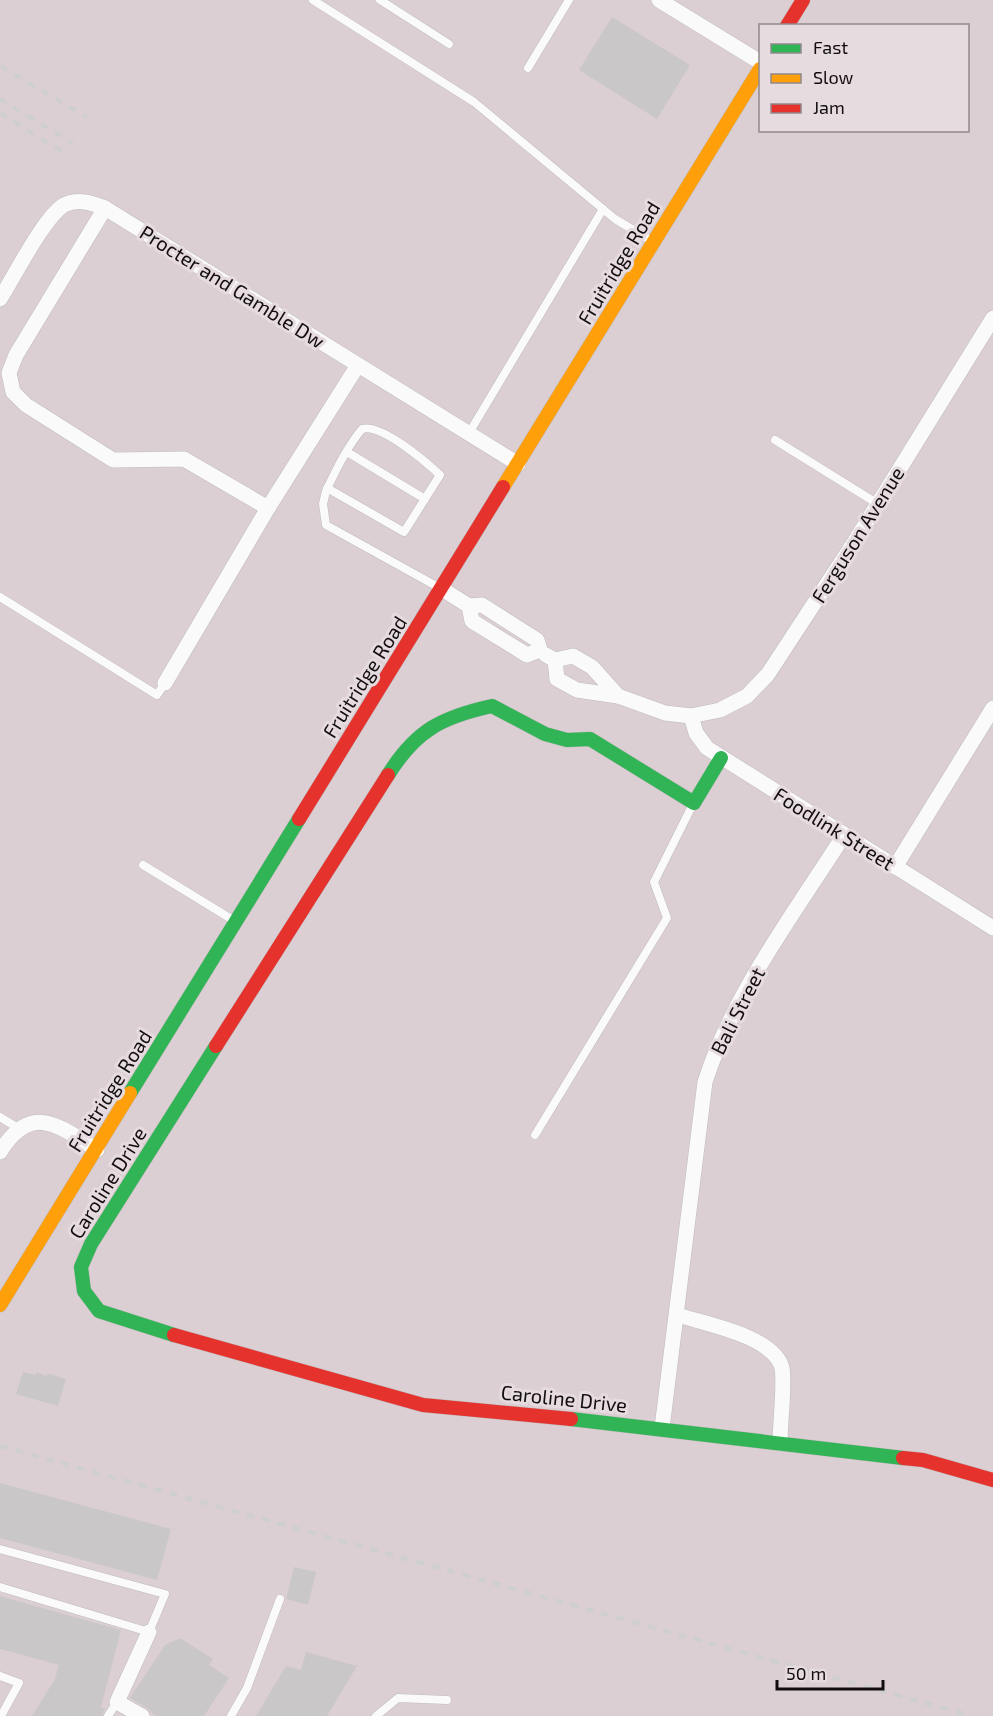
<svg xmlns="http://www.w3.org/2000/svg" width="993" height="1716" font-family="'Exo 2',sans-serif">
  <rect width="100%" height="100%" fill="#e3dedf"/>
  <path fill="#dccfd3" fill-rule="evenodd" d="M0 0H993V1716H0ZM760 26H968V130H760Z"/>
  <g fill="#cac7c8">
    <path d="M612 17 690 65 657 119 579 70Z"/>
    <path d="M23 1372 36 1375V1372L47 1376V1373L66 1379 58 1406 16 1394Z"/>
    <path d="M0 1483 171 1529 157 1580 0 1538Z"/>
    <path d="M294 1567 316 1572 308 1605 286 1599Z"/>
    <path d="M0 1596 121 1630 101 1707 105 1709 102 1716H32L55 1679 59 1665 0 1649Z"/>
    <path d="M180 1638 213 1659 209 1665 229 1678 204 1716H155L147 1708 130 1698 165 1645Z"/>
    <path d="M306 1652 357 1666 327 1716H256L286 1666 301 1670Z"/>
  </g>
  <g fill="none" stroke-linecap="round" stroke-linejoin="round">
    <g stroke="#bfbbbc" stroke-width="9">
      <g id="lane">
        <path d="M313 0 474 102 615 219 650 240"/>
        <path d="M380 0 449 44"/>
        <path d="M528 68 569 0"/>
        <path d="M469 433 603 209"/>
        <path d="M775 440 878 504"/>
        <path d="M347 452 425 499"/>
        <path d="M327 488 404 532 440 475C426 462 381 423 362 429 347 447 336 470 326 491L323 504 326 525 438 587"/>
        <path d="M0 597 157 695 165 683"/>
        <path d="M143 865 233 920"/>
        <path d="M0 1117 18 1128"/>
        <path d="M535 1135 667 918 654 882 693 804"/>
        <path d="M0 1549 165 1594 149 1632 0 1587"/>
        <path d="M0 1676 19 1683 1 1716"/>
        <path d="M108 1716 117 1702"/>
        <path d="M231 1716 247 1688 280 1599"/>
        <path d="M376 1716 398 1698 447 1700"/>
      </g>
    </g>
    <g stroke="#bfbbbc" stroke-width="16">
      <g id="street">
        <path d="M659 0 760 62"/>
        <path d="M105 208 16 355 9 373 13 392 26 405 113 460 184 459 268 508"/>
        <path d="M0 299C14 277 44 217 64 205 78 198 92 203 105 208L518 464"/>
        <path d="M442 589 469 606 472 621 527 655 540 650"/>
        <path d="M469 606 482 605 537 640 540 650"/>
        <path d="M546 655 555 660 573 656 592 667 618 696"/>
        <path d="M555 660 557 679 577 690 618 696 665 713 691 716 720 710 747 696 768 674 855 541 993 318"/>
        <path d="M165 683 268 508 358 365"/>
        <path d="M691 716 696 733 707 748 993 928"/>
        <path d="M895 867 993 708"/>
        <path d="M0 1152C31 1102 58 1125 97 1150"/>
        <path d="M678 1315C705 1324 774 1336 782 1368 785 1385 780 1423 780 1443"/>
        <path d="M662 1428 705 1082C734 992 794 914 844 835"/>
        <path d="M142 1716 117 1702 149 1632"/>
      </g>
    </g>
    <g stroke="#bfbbbc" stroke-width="15">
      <g id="fast">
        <path d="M388 775C416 730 442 717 492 706L545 734 567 740 590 739 694 803 721 758"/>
        <path d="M130 1093 299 819"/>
        <path d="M174 1335 99 1311 84 1291 81 1267 91 1244 216 1046"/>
        <path d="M571 1419 903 1458"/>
      </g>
    </g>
    <g stroke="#bfbbbc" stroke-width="15">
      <g id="slow">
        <path d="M503 487 760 69"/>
        <path d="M0 1305 130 1093"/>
      </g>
    </g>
    <g stroke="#bfbbbc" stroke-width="15">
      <g id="jam">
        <path d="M787 26 803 0"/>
        <path d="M299 819 503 487"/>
        <path d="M216 1046 388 775"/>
        <path d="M174 1335 423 1405 571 1419"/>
        <path d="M903 1458 923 1460 993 1480"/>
      </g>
    </g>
    <use href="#lane" stroke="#fbfafa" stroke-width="8"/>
    <use href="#street" stroke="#fbfafa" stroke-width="15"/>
    <use href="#fast" stroke="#30b455" stroke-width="14"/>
    <use href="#slow" stroke="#ff9f0a" stroke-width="14"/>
    <use href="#jam" stroke="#e5322d" stroke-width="14"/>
    <g stroke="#d0cfcf" stroke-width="4.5" stroke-dasharray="8 8" stroke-linecap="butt">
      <path d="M0 66 87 117"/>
      <path d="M0 99 73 143"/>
      <path d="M0 113 64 153"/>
      <path d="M0 1446 972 1716"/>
    </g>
  </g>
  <g text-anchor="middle" stroke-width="6" stroke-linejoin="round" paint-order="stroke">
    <g font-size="20" fill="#120e10" stroke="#e6dbde">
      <text transform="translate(619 263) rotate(-59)" y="7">Fruitridge Road</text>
      <text transform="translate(232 287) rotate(32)" y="7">Procter and Gamble Dw</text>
      <text transform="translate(858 535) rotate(-58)" y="7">Ferguson Avenue</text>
      <text transform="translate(365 677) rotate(-58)" y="7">Fruitridge Road</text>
      <text transform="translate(834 829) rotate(32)" y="7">Foodlink Street</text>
      <text transform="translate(738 1011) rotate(-63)" y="7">Bali Street</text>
      <text transform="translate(110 1091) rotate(-58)" y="7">Fruitridge Road</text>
      <text transform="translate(108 1183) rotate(-58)" y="7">Caroline Drive</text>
      <text transform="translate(564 1399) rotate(6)" y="7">Caroline Drive</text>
    </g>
  </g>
  <rect x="759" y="24" width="210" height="108" fill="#e6dbde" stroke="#91898c" stroke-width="1.5"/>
  <rect x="771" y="44" width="30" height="9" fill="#30b455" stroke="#91898c" stroke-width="1.5"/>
  <text x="813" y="54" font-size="18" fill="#120e10">Fast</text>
  <rect x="771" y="74" width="30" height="9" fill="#ff9f0a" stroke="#91898c" stroke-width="1.5"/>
  <text x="813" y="84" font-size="18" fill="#120e10">Slow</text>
  <rect x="771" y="104" width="30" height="9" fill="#e5322d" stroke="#91898c" stroke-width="1.5"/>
  <text x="813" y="114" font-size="18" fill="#120e10">Jam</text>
  <path d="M777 1680v9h106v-9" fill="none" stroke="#120e10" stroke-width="3"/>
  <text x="786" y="1680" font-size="18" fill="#120e10" stroke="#e6dbde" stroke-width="4.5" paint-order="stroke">50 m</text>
</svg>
